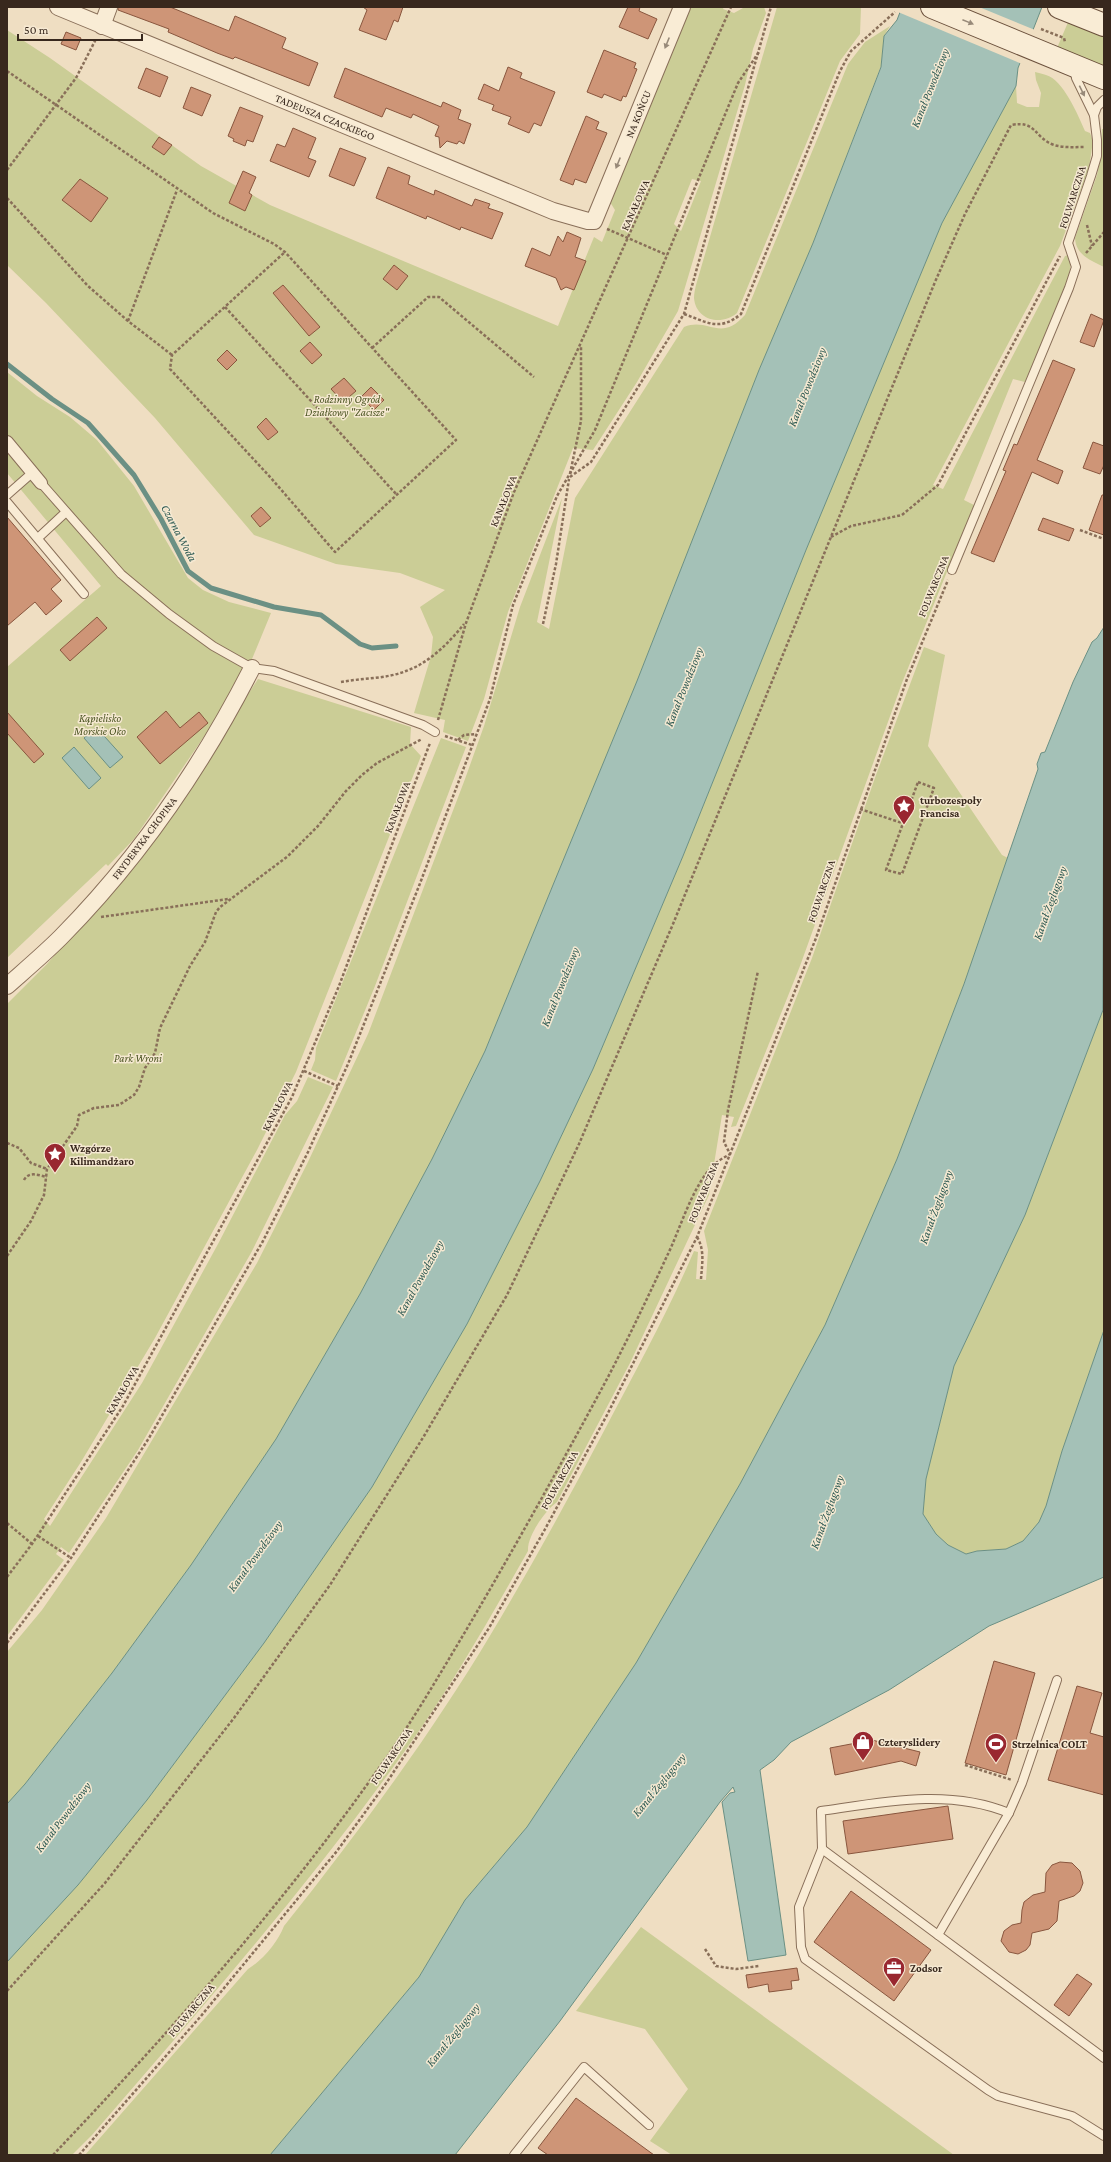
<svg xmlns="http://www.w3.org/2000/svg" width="1111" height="2162" font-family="'Crimson Pro',serif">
  <rect width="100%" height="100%" fill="#efdec2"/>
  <g fill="#cbcd96" fill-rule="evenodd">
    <path d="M691 7H724L723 9 734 13 743 8 764 7 766 13 753 49 745 85 678 311 637 382 593 450 573 448 508 612 484 699 468 741 443 732 445 720 414 713 431 656 433 637 420 607 445 590 400 573 336 564 254 535 155 418 46 303 7 265V30L50 58 201 166 270 205 558 326 594 237 602 242 615 210 610 202ZM692 179 701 181 681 231 674 224Z"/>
    <path d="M777 7H861L860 34 840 61 737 313C722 326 696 321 694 298 694 294 695 289 696 285Z"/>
    <path d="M1069 20 1104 35V67L1057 48Z"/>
    <path d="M890 26 884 36 881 66 813 243 759 370 637 681 553 885 485 1051 432 1159 360 1294 276 1439 191 1565 112 1673 25 1784 7 1804V1652L42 1610 106 1518 257 1263 307 1164 368 1034 465 779 484 726 520 607 562 498 537 622 549 629 575 498 684 327C709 317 720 343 745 315L848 64 865 42Z"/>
    <path d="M1035 72C1039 73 1043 74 1046 75 1063 79 1079 117 1085 131L1090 133 1093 141 1089 168 1060 246 933 485 943 489 1065 256 1068 255C1073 263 1069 275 1067 283L1025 382 1013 379 964 500 974 505 902 683 800 966 736 1126 731 1127 734 1117 722 1115 709 1195 630 1363 557 1502C545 1511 527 1536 528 1551 490 1618 452 1685 407 1748 310 1884 201 2009 92 2135L72 2155H7V1961L78 1885 147 1800 264 1643 372 1487 467 1324 540 1181 593 1069 683 856 806 550 942 223 1016 86 1017 103 1027 107H1039L1041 93 1036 80Z"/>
    <path d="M1102 129H1104V267C1090 260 1076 255 1075 238L1097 175 1101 155Z"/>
    <path d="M7 372 37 396 70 417 97 440 134 486 188 578 203 590 229 602 271 613 252 659 229 700 134 839 108 866 106 864 7 958V667L101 586 7 473Z"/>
    <path d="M924 647 945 655 928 746 1002 855 1008 858 964 984 897 1159 825 1325 740 1484 636 1663 527 1827 465 1900 419 1977 270 2155H85L248 1969C263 1960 278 1942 284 1926 358 1833 430 1736 491 1634 531 1567 569 1498 605 1429 636 1370 668 1312 694 1251L698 1252 696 1279 706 1280 708 1250 704 1231 812 958 876 775Z"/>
    <path d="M258 679 411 727 410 744 421 756 296 1072 257 1150 155 1338 81 1462 44 1519 50 1526 142 1383 218 1244 285 1115 297 1101 308 1077 333 1087 251 1253 138 1450 69 1553 61 1547 56 1554 64 1560 7 1636V1004L47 964 97 906 181 797Z"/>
    <path d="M441 738 466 747 375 986 336 1081 311 1070 315 1060 316 1048Z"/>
    <path d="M1104 1002V1330L1062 1451 1046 1506 1039 1522 1023 1541 1006 1549 977 1551 966 1554 948 1545 936 1534 923 1514 926 1479 954 1366 1025 1215 1103 1010Z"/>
    <path d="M641 1927 954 2155H672L650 2141 688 2089 645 2029 576 2011Z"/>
  </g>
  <g fill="#a4c1b7" stroke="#6b9084">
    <path d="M902 7H1042L1018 68 1016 86 942 223 806 550 683 856 593 1069 540 1181 467 1324 372 1487 264 1643 147 1800 78 1885 7 1962V1804L25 1784 112 1673 191 1565 276 1439 360 1294 432 1159 485 1051 553 885 637 681 759 370 813 243 881 67 884 36 897 20Z"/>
    <path d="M1104 627 1103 1010 1025 1215 954 1366 926 1479 923 1514 936 1534 948 1545 966 1554 977 1551 1006 1549 1023 1541 1039 1522 1046 1506 1062 1451 1104 1330V1577L989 1626 889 1690 791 1742 774 1760 760 1770 786 1955 748 1961 722 1802 730 1793 735 1792 733 1787 720 1802 560 2021 455 2155H270L419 1977 465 1900 527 1827 636 1663 740 1484 825 1325 897 1159 964 984 1038 769 1037 764 1041 753 1045 752 1073 682 1092 642 1097 638Z"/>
    <path d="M96 727 123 757 110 768 84 738Z"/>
    <path d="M74 747 101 778 89 789 62 758Z"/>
  </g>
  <path fill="#efdec2" d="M900 7H979L1035 30 1022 64 898 12Z"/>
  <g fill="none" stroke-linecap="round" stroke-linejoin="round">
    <path stroke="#6b9084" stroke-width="5" d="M7 364 52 399 88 423 104 441 134 475 161 519 188 571 211 588 274 607 321 615 360 644 372 648 396 646"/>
  </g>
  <g fill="#ce9577" stroke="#89563e">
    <path d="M118 7H170L229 31 235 16 286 38 282 48 318 63 309 86 235 57 233 59 217 53 168 32 169 29 118 10Z"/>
    <path d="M363 7H403L398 22 394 20 386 40 359 30 367 10Z"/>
    <path d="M628 7H640L639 11 657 19 648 39 619 27Z"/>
    <path d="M66 32 81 38 76 50 61 44Z"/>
    <path d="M604 50 636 63 634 68 637 69 626 97 623 96 621 101 604 94 602 98 587 92Z"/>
    <path d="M508 67 522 73 520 78 555 92 541 126 534 123 529 133 508 124 511 117 492 110 494 105 478 99 484 84 499 91Z"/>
    <path d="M146 68 168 77 160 97 138 88Z"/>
    <path d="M345 68 441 107 443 102 461 110 458 119 471 124 464 144 459 141 457 144 447 141 440 148 439 137 435 136 439 126 413 114 411 118 386 108 382 117 334 97Z"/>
    <path d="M191 87 211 95 202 116 183 108Z"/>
    <path d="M240 107 263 116 253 142 247 140 245 146 233 141 234 139 228 136Z"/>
    <path d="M586 116 599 122 596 129 607 133 586 183 575 179 573 185 560 180Z"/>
    <path d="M293 128 316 138 308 158 316 161 309 177 270 161 277 144 285 147Z"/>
    <path d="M159 137 172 145 164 155 152 147Z"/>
    <path d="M340 148 366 158 354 186 329 176Z"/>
    <path d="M388 167 410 176 408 184 434 195 435 190 472 206 475 199 490 204 488 208 503 213 492 239 461 227 460 230 427 216 426 219 376 198Z"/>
    <path d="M243 171 256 177 249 193 252 195 245 211 229 203Z"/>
    <path d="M80 179 108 198 91 222 62 200Z"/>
    <path d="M567 232 581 238 575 257 586 261 574 290 566 287 561 290 556 278 525 266 532 248 550 256 558 236 563 242Z"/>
    <path d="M394 265 408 276 397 290 383 279Z"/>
    <path d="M283 285 320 327 309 336 273 293Z"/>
    <path d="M1091 314 1104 320 1094 347 1080 342Z"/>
    <path d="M310 342 322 355 312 364 300 351Z"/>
    <path d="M227 350 237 360 227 370 217 360Z"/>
    <path d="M1053 360 1075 369 1037 460 1063 471 1058 484 1032 472 994 562 971 553 1006 471 1003 470 1014 444 1017 445Z"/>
    <path d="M344 378 356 391 343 402 331 389Z"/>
    <path d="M371 387 384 400 374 410 361 397Z"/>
    <path d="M266 418 278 432 268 440 257 427Z"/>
    <path d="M1093 442 1104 446V465L1100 474 1083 468Z"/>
    <path d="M1102 495H1104V535L1089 530Z"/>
    <path d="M261 507 271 518 260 527 251 516Z"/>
    <path d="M7 517 61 580 51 589 62 601 46 615 35 602 7 626Z"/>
    <path d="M1043 518 1074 529 1069 541 1038 530Z"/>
    <path d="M97 617 107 628 70 661 60 650Z"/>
    <path d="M166 711 180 728 199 712 208 723 160 764 137 737Z"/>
    <path d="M7 712 44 754 34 763 7 733Z"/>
    <path d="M994 1661 1035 1673 1006 1775 965 1763Z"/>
    <path d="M1077 1686 1102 1693 1090 1733 1104 1737V1795L1048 1780Z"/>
    <path d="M872 1740 920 1752 916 1766 901 1761 835 1775 830 1748Z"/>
    <path d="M948 1806 953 1839 848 1854 843 1821Z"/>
    <path d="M1060 1862 1072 1863 1080 1871 1083 1883 1080 1891 1074 1896 1059 1901 1057 1921 1049 1929 1032 1933 1030 1945 1026 1950 1018 1954 1009 1952 1001 1941 1004 1931 1012 1925 1021 1923 1022 1910 1024 1902 1033 1895 1045 1892 1046 1873 1052 1865Z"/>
    <path d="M851 1891 931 1950 894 2001 814 1942Z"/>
    <path d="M797 1968 799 1980 791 1981 792 1989 769 1992 768 1984 748 1988 746 1975Z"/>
    <path d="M1077 1974 1092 1984 1069 2016 1054 2005Z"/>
    <path d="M576 2098 654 2155H548L538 2148Z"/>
  </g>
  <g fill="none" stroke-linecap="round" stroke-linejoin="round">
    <g stroke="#896f59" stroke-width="10">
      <g id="service">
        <path d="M1094 115 1097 107 1104 100"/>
        <path d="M41 483 121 574 169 614 213 646 252 668 274 671 423 725 435 732"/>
        <path d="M7 495 32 473"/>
        <path d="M7 502 84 594"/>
        <path d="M38 538 66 512"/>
        <path d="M952 570 1069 288 1076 267 1068 243 1091 176 1097 156V140L1094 115 1076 78 1074 68"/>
        <path d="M1057 1680 1022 1783 1009 1813 938 1935 1104 2058"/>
        <path d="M1009 1813C949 1788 883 1802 821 1811L822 1849 799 1907 801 1947 805 1959 988 2090 998 2096 1072 2116 1104 2136"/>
        <path d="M822 1849 938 1935"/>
        <path d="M514 2155 584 2067 649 2125"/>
      </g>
    </g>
    <g stroke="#896f59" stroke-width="14">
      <path id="pedestrian" d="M7 442 41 483"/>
    </g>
    <g stroke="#896f59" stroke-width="18">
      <g id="minor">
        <path d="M58 7 553 211 588 221H594L682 7"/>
        <path d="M102 26 109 7"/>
        <path d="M7 986C25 970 44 954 61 937 138 859 202 766 252 668"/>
      </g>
    </g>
    <g stroke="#6b503c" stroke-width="24">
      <g id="secondary">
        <path d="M932 7 1104 78"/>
        <path d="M1059 7 1104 25"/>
      </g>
    </g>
    <g stroke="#896f59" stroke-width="2.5" stroke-dasharray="3 2" stroke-linecap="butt">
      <path d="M1041 29 1064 38 1065 42"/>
      <path d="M7 71 213 213 274 244 285 252 456 440 335 552 271 478 170 369 172 355 285 252"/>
      <path d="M7 170 76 78 96 39"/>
      <path d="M7 198 88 286 128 321 172 355"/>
      <path d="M1087 225 1092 246"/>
      <path d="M607 229 667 255"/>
      <path d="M1086 253 1104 232"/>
      <path d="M225 307 397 495"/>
      <path d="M684 314C707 322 719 332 741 314L840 71 851 51 895 12"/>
      <path d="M128 321 177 190"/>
      <path d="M372 348 428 297H439L534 377"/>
      <path d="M570 474 581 421V346"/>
      <path d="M570 477 591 462 684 314 771 7"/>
      <path d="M1080 530 1104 539"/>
      <path d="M831 537 851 526 902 515 938 485 1060 256"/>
      <path d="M543 624 556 564 569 479"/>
      <path d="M341 682C362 678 386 679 406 671 429 663 449 643 464 624"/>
      <path d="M438 720 466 623 514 492 731 7"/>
      <path d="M445 736 472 745"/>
      <path d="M458 740 464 735 476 734"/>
      <path d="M918 782 934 788 902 874 886 870Z"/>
      <path d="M860 809 902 823"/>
      <path d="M101 917 228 899"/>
      <path d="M304 1071 338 1086"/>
      <path d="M7 1143 19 1148 31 1163 47 1169"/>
      <path d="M24 1180C29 1171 38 1175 47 1177"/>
      <path d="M697 1237C705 1250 702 1264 701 1279"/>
      <path d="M7 1256 31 1221 44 1195 47 1169 77 1126 79 1115 94 1108 119 1105 134 1095 139 1087 145 1068 155 1053 160 1028 190 966 205 942 216 912 220 907 288 856 318 826 346 791 362 775 377 763 422 739"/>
      <path d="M7 1523 32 1544"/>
      <path d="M38 1536 71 1558"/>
      <path d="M7 1577 32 1544 123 1406 292 1097 339 986 430 743"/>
      <path d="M7 1643 71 1558 149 1438 263 1241 308 1152 348 1064 419 886 490 699 513 605 557 496 595 430 738 83 759 52"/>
      <path d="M965 1765 1012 1780"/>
      <path d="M705 1949 716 1966 736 1969 759 1966"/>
      <path d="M7 1991 105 1883 234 1718 330 1585 424 1436 507 1295 579 1144 673 924 935 282 965 214 1011 125C1037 120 1034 138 1054 145 1064 148 1076 147 1085 147"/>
      <path d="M53 2155C168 2034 280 1908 376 1772 410 1726 438 1677 468 1627 516 1545 563 1461 608 1377 629 1337 648 1297 667 1256 680 1230 693 1183 715 1164 719 1160 725 1157 730 1154L724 1142 728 1110 758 971"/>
      <path d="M79 2155 201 2016 337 1851 387 1782 489 1628 544 1531 607 1415 697 1237 816 938 907 679 948 580"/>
    </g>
    <use href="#service" stroke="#f9ecd5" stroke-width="8"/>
    <use href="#pedestrian" stroke="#f9ecd5" stroke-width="12"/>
    <use href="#minor" stroke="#f9ecd5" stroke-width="16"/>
    <use href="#secondary" stroke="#f9ecd5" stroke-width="22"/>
  </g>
  <defs><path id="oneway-solid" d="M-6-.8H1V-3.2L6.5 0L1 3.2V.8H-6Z"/></defs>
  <g fill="#988a79">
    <use href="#oneway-solid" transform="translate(968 22) rotate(22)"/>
    <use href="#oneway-solid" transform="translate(667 43) rotate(112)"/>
    <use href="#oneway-solid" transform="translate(1082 91) rotate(64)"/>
    <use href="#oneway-solid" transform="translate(618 163) rotate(112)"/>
  </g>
  <defs>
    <g id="sight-pin" transform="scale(1.15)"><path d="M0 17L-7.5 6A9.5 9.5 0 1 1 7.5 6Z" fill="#992730" stroke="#f6e9d2"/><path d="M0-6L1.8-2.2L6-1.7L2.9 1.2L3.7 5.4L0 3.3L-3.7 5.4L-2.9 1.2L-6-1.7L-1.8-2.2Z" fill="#fff"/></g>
    <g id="shop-pin" transform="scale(1.15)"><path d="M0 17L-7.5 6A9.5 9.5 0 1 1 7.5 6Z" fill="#992730" stroke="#f6e9d2"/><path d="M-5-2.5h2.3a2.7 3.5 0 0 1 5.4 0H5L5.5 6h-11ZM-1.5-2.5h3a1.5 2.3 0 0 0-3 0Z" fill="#fff"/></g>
    <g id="stadium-pin" transform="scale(1.15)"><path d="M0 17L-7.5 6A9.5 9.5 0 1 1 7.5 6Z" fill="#992730" stroke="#f6e9d2"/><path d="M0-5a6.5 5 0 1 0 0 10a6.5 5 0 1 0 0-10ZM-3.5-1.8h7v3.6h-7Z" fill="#fff"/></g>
    <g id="office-pin" transform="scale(1.15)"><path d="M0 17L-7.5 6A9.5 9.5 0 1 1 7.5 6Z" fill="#992730" stroke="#f6e9d2"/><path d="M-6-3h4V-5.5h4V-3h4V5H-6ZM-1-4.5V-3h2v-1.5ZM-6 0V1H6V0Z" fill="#fff"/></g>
  </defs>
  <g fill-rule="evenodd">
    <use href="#sight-pin" x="904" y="806"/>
    <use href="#sight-pin" x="55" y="1154"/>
    <use href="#shop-pin" x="863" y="1742"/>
    <use href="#stadium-pin" x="996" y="1744"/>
    <use href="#office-pin" x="894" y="1968"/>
  </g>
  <g text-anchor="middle" stroke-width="3" stroke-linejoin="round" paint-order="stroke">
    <g font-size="11" fill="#38281d" stroke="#f6e9d2">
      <text transform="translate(638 114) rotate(-68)" y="4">NA KOŃCU</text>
      <text transform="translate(325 117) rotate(22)" y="4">TADEUSZA CZACKIEGO</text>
      <text transform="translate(1072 197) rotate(-72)" y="4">FOLWARCZNA</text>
      <text transform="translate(635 205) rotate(-66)" y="4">KANAŁOWA</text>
      <text transform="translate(503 501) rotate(-68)" y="4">KANAŁOWA</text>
      <text transform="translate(933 586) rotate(-68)" y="4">FOLWARCZNA</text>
      <text transform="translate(397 807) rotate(-69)" y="4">KANAŁOWA</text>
      <text transform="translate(144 838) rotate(-53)" y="4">FRYDERYKA CHOPINA</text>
      <text transform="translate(821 891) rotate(-71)" y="4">FOLWARCZNA</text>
      <text transform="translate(277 1106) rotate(-63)" y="4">KANAŁOWA</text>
      <text transform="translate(703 1192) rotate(-68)" y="4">FOLWARCZNA</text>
      <text transform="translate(122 1390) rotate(-60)" y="4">KANAŁOWA</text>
      <text transform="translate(559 1480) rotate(-61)" y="4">FOLWARCZNA</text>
      <text transform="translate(391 1756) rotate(-56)" y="4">FOLWARCZNA</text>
      <text transform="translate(191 2010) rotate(-50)" y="4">FOLWARCZNA</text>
    </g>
    <g font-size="11" font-style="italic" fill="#4c5523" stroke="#f6e9d2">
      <text x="347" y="403">Rodzinny Ogród<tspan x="347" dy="13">Działkowy "Zacisze"</tspan></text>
      <text x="100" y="722">Kąpielisko<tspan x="100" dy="13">Morskie Oko</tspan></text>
      <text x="138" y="1062">Park Wroni</text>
    </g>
    <g font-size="11" font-weight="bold" fill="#38281d" stroke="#f6e9d2" text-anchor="start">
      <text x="920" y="804">turbozespoły<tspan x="920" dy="13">Francisa</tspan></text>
      <text x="70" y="1152">Wzgórze<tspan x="70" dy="13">Kilimandżaro</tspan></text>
      <text x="878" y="1746">Czteryslidery</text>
      <text x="1012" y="1748">Strzelnica COLT</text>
      <text x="910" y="1972">Zodsor</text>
    </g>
    <g font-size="12" font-style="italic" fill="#2c5952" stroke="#f6e9d2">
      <text transform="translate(930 88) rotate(-68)" y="4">Kanał Powodziowy</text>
      <text transform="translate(807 387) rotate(-68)" y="4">Kanał Powodziowy</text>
      <text transform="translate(179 533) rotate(62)" y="4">Czarna Woda</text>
      <text transform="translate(684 687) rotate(-68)" y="4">Kanał Powodziowy</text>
      <text transform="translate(1050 903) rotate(-70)" y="4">Kanał Żeglugowy</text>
      <text transform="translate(560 987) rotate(-68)" y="4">Kanał Powodziowy</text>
      <text transform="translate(936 1207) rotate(-70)" y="4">Kanał Żeglugowy</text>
      <text transform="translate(420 1278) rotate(-61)" y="4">Kanał Powodziowy</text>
      <text transform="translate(827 1512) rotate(-70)" y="4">Kanał Żeglugowy</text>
      <text transform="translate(255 1556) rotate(-54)" y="4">Kanał Powodziowy</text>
      <text transform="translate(659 1785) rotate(-51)" y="4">Kanał Żeglugowy</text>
      <text transform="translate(63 1817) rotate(-53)" y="4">Kanał Powodziowy</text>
      <text transform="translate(453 2035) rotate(-51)" y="4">Kanał Żeglugowy</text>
    </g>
  </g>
  <rect width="1111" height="2162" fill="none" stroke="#38281d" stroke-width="16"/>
  <path d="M18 34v6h124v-6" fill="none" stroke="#38281d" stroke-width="2"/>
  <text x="24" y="34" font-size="12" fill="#38281d" stroke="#f6e9d2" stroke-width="3" paint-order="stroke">50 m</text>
</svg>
